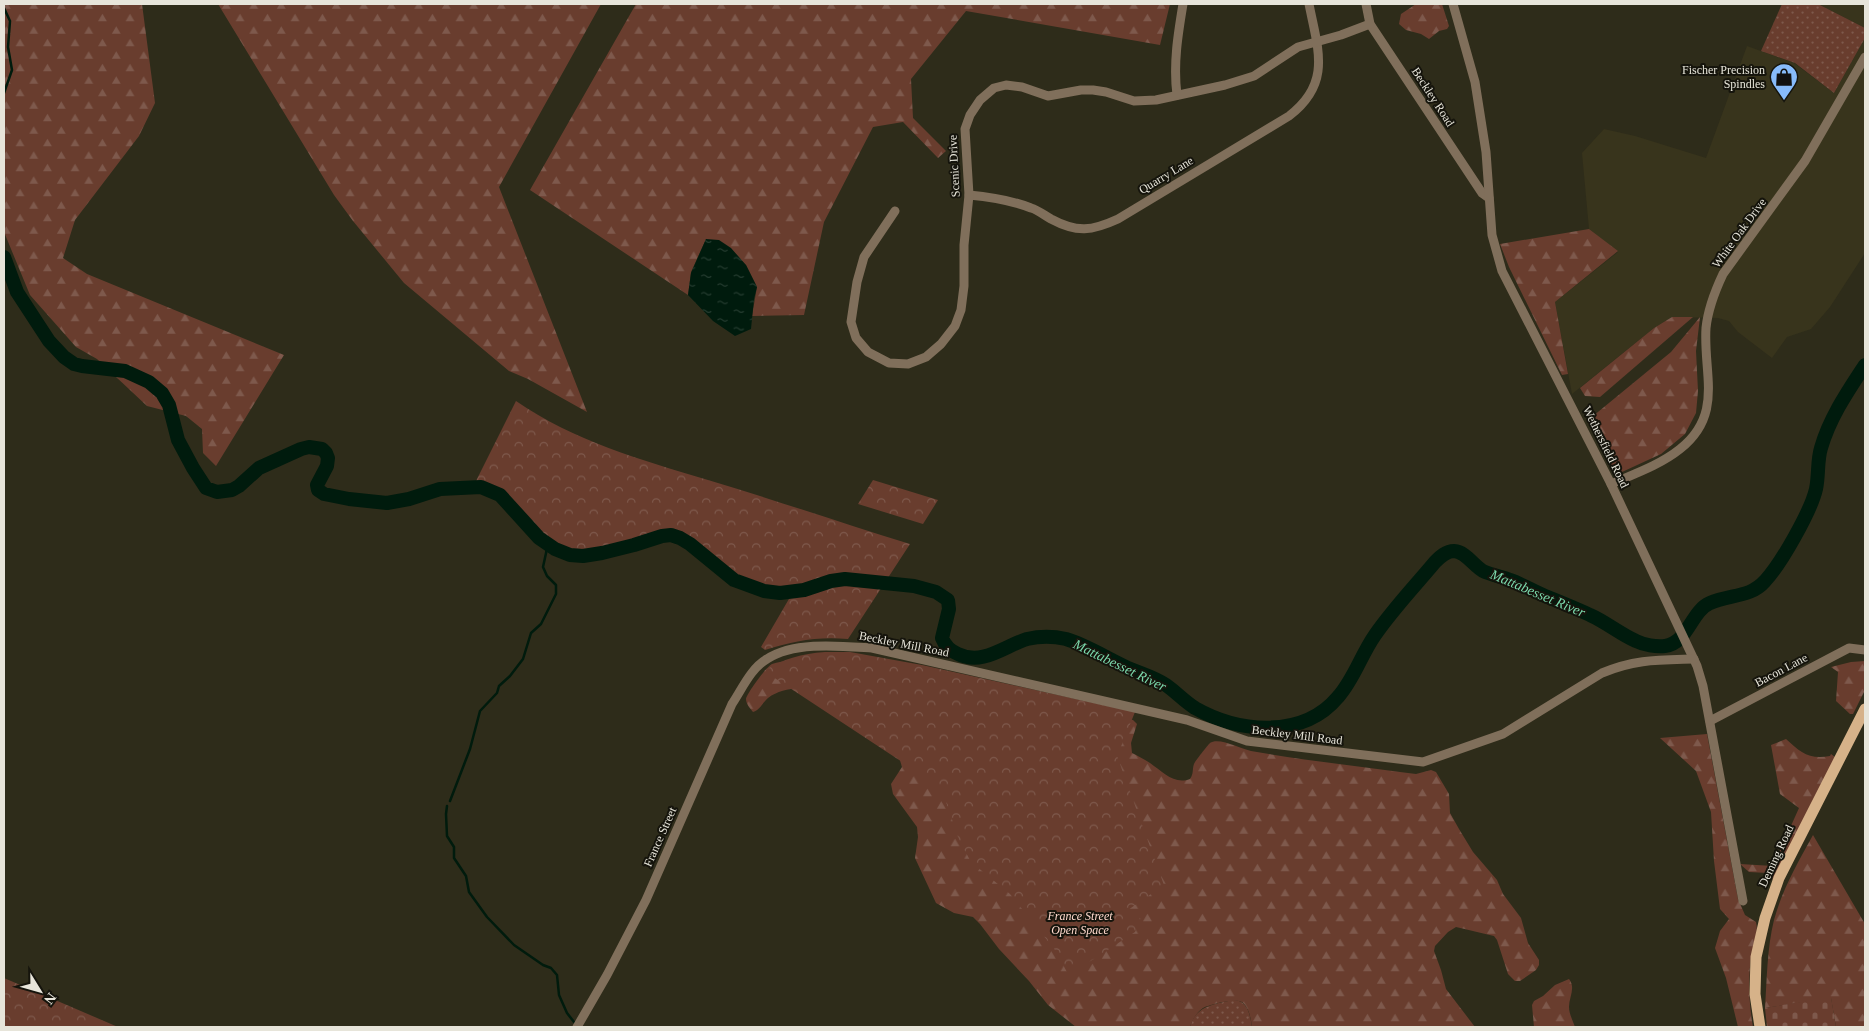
<svg xmlns="http://www.w3.org/2000/svg" width="1869" height="1031" font-family="'Times New Roman',serif">
  <defs>
    <pattern id="grass-dots" width="8" height="8" patternUnits="userSpaceOnUse" patternTransform="scale(1.25)"><rect width="8" height="8" fill="#693d2e"/><path d="M2 2h.1M6 6h.1" fill="none" stroke="#7e594c" stroke-width="1.8" stroke-linecap="round"/></pattern>
    <pattern id="forest-firs" width="22" height="20" patternUnits="userSpaceOnUse" patternTransform="scale(1.25)"><rect width="22" height="20" fill="#693d2e"/><path d="M5 1l3.5 6h-7zM16 11l3.5 6h-7z" fill="#7e594c"/></pattern>
    <pattern id="cemetery-stones" width="16" height="16" patternUnits="userSpaceOnUse" patternTransform="scale(1.25)"><rect width="16" height="16" fill="#693d2e"/><path d="M2 7V4a2 2 0 0 1 4 0v3zM10 15v-3a2 2 0 0 1 4 0v3z" fill="#7e594c"/></pattern>
    <pattern id="park-crowns" width="20" height="18" patternUnits="userSpaceOnUse" patternTransform="scale(1.25)"><rect width="20" height="18" fill="#693d2e"/><path d="M2 6a3 3 0 1 1 6 0M12 15a3 3 0 1 1 6 0" fill="none" stroke="#7e594c"/></pattern>
    <pattern id="water-ripples" width="26" height="14" patternUnits="userSpaceOnUse" patternTransform="scale(1.25)"><rect width="26" height="14" fill="#001b0d"/><path d="M2 4q2-2 4 0t4 0M15 11q2-2 4 0t4 0" fill="none" stroke="#253c30"/></pattern>
  </defs>
  <rect width="100%" height="100%" fill="#2e2c1a"/>
  <g fill="#38341c">
    <path d="M1818 4H1865V28Z"/>
    <path d="M1865 38V253L1830 307 1811 329 1787 337 1772 358 1738 332 1729 321 1718 318 1672 317 1654 328 1572 394 1555 302 1618 252 1589 229 1582 153 1604 129 1635 136 1706 158 1747 46 1794 63 1834 93Z"/>
  </g>
  <g fill="url(#grass-dots)">
    <path d="M1782 4H1818L1865 28V38L1834 93 1795 63 1761 51Z"/>
    <path d="M1233 1000C1248 1000 1250 1015 1252 1027H1190C1195 1006 1215 1004 1233 1000Z"/>
  </g>
  <g fill="url(#forest-firs)">
    <path d="M4 4H142L155 103 139 136 75 220 63 258 87 274 284 355 216 466 203 453 202 429 186 416 147 406 97 359 76 347 30 295 4 232Z"/>
    <path d="M218 4H601L499 187 587 412 528 379 509 371 404 283 353 221 334 195Z"/>
    <path d="M636 4H1170L1160 45 966 11 911 79 913 118 946 151 938 158 903 122 873 127 824 222 804 315 752 316 757 287 746 265 706 239 691 272 688 295 530 190Z"/>
    <path d="M1416 4H1442L1449 26 1447 29 1439 31 1429 39 1421 34 1406 30 1399 24 1401 14Z"/>
    <path d="M1589 229 1618 251 1555 302 1568 374 1562 375 1509 267 1500 244Z"/>
    <path d="M1672 317H1693L1600 397 1585 396 1580 388 1654 328Z"/>
    <path d="M1700 317 1696 351 1698 391 1696 413 1685 434 1661 454 1622 472 1612 468 1587 421 1671 352Z"/>
    <path d="M812 660 1133 720 1137 724 1131 743 1132 753C1138 756 1144 759 1150 763 1163 772 1174 785 1190 779 1194 773 1192 770 1194 764 1196 760 1207 746 1210 743 1219 737 1241 749 1251 751 1300 760 1351 765 1400 772L1416 774 1431 770 1436 772 1449 794 1450 813 1459 829 1473 852 1497 880 1503 894 1521 918 1528 943 1539 960V965L1536 970 1520 981H1515L1508 974 1497 940 1494 936C1481 933 1469 930 1456 927L1448 932 1435 946 1434 951 1441 970 1446 989 1475 1027H1252C1251 1019 1249 1007 1242 1002 1235 998 1210 1004 1203 1008 1197 1012 1192 1020 1190 1027H1076L1048 1005 1029 981 999 949 980 924 973 917 954 913 936 903 915 858 918 837 917 827 893 794 891 784 902 767 899 757 799 688C788 689 777 691 768 698 762 703 761 709 753 712 750 708 746 704 746 699 747 693 767 666 772 664 783 660 800 661 812 660Z"/>
    <path d="M1865 661V690L1853 714H1850L1836 701 1838 672 1831 667 1851 662Z"/>
    <path d="M1707 734 1738 899 1745 915 1756 922C1759 935 1753 945 1751 957 1748 980 1749 1005 1753 1027H1738L1726 978 1715 948 1720 931 1729 919 1720 909 1714 861 1711 812 1696 771 1660 738Z"/>
    <path d="M1786 739C1800 752 1809 760 1830 756L1831 754 1835 757 1774 881 1768 873 1749 872 1740 864 1773 866 1799 808 1780 794 1771 745Z"/>
    <path d="M1813 835 1865 924V1027H1836L1831 998 1765 1008C1767 979 1767 948 1774 920 1782 890 1798 862 1813 835Z"/>
    <path d="M1569 979C1576 988 1569 997 1569 1007 1569 1014 1573 1021 1575 1027H1534L1532 1005 1534 1001 1543 996 1555 985Z"/>
  </g>
  <path fill="url(#cemetery-stones)" d="M1831 997 1836 1027H1767L1765 1008Z"/>
  <g fill="url(#park-crowns)">
    <path d="M516 401C574 441 641 460 708 480 775 500 842 523 910 544L848 639C819 636 792 641 765 650L761 647 793 592C754 595 732 581 705 556 696 548 685 538 673 536 663 534 653 539 644 543 617 551 581 564 555 549 525 532 511 487 473 487Z"/>
    <path d="M873 480 938 500 923 524 858 504Z"/>
    <path d="M825 652H850L922 665 1135 712 1120 749 1116 753 1164 885 1128 910 1141 919 1135 932 1094 959 1068 974 1055 950 1010 894 971 862 959 840 945 799 934 783 764 671C785 658 801 654 825 652Z"/>
    <path d="M4 978 118 1027H4Z"/>
  </g>
  <path fill="url(#water-ripples)" d="M706 239 719 240 731 248 746 265 757 287 754 299 751 329 735 336 713 321 688 295 691 273Z"/>
  <g fill="none" stroke-linecap="round" stroke-linejoin="round">
    <g stroke="#001b0d" stroke-width="2.5">
      <path d="M4 8 10 21 8 47 12 70 4 93"/>
      <path d="M450 801 470 749 480 711 497 693 499 686 510 676 523 659 531 633 541 624 556 594V585L547 576 543 567 548 544"/>
      <path d="M447 806 446 814 447 836 454 847V858L466 876 469 892 487 917 514 945 543 965 551 968 557 975 559 995 567 1013 574 1022"/>
    </g>
    <path stroke="#001b0d" stroke-width="14" d="M4 257 17 292 49 341 64 357 74 364 82 366 125 371 149 382 162 393 169 405 178 440 193 468 206 488 217 492 232 490 239 486 259 468 301 449 309 447 322 449 326 453 328 458 327 466 317 485 318 490 324 494 349 499 387 503 409 499 440 489 481 487 500 495 539 538 555 549 570 555 583 556 602 553 634 545 662 536 671 535 680 538 690 544 734 580 764 591 780 593 804 590 831 581 845 579 914 586 936 592 948 600 949 609 942 638C945 646 950 651 958 654 983 666 1004 646 1027 639 1040 636 1053 636 1066 639 1086 645 1105 657 1124 666 1138 673 1153 676 1166 685 1176 692 1184 701 1195 708 1239 733 1303 739 1338 697 1354 679 1361 655 1375 635 1393 609 1415 586 1435 562 1440 557 1446 551 1454 551 1467 552 1474 567 1485 572 1493 575 1502 577 1510 580 1522 584 1533 591 1545 596 1560 602 1575 608 1590 615 1606 622 1620 634 1636 641 1644 645 1656 647 1665 646 1688 643 1691 611 1710 603 1730 594 1750 598 1765 581 1781 564 1811 511 1816 489 1819 475 1817 461 1821 448 1830 417 1848 391 1865 365"/>
    <g stroke="#806f5b" stroke-width="9">
      <path d="M1366 4 1370 24 1482 193 1489 198"/>
      <path d="M1453 4 1475 82 1486 152 1492 235 1502 271 1611 484 1697 666 1703 686 1743 901"/>
      <path d="M1177 95C1173 64 1178 34 1183 4"/>
      <path d="M969 195C990 197 1011 200 1031 208 1038 210 1044 215 1051 219 1077 233 1092 231 1118 219L1289 116C1332 83 1318 50 1309 4"/>
      <path d="M895 211 864 257 857 282 851 322 856 338 868 352 889 363 908 364 926 357 941 344 955 326 961 310 964 286V245L969 195 965 129 970 115 980 100 994 88 1006 85 1022 87 1048 96 1081 90H1093L1106 92 1134 101 1156 100 1225 85 1254 76 1298 47 1341 35 1370 24"/>
      <path d="M1611 484C1634 474 1660 465 1680 449 1724 414 1703 374 1706 328 1708 308 1715 291 1723 274L1805 161 1865 57"/>
      <path d="M1710 721 1849 648 1865 650"/>
      <path d="M577 1027 607 975 646 900 732 704C742 689 751 668 767 659 794 641 841 646 872 648L1187 720 1247 741 1423 762 1503 734 1602 673C1635 659 1659 660 1694 659"/>
    </g>
    <path stroke="#d6b289" stroke-width="11" d="M1760 1027 1755 994 1756 957 1765 918 1779 878 1865 709"/>
  </g>
  <defs>
    <g id="shop-pin" transform="scale(1.4375)"><path d="M0 17L-7.5 6A9.5 9.5 0 1 1 7.5 6Z" fill="#87bbfb" stroke="#15140c"/><path d="M-5-2.5h2.3a2.7 3.5 0 0 1 5.4 0H5L5.5 6h-11ZM-1.5-2.5h3a1.5 2.3 0 0 0-3 0Z" fill="#111"/></g>
  </defs>
  <g fill-rule="evenodd">
    <use href="#shop-pin" x="1784" y="77"/>
  </g>
  <g text-anchor="middle" stroke-width="4" stroke-linejoin="round" paint-order="stroke">
    <g font-size="12" fill="#e7e5da" stroke="#15140c" text-anchor="end">
      <text x="1765" y="74">Fischer Precision<tspan x="1765" dy="14">Spindles</tspan></text>
    </g>
    <g font-size="12" fill="#e7e5da" stroke="#15140c">
      <text transform="translate(1433 97) rotate(57)" y="4">Beckley Road</text>
      <text transform="translate(954 166) rotate(-93)" y="4">Scenic Drive</text>
      <text transform="translate(1166 175) rotate(-31)" y="4">Quarry Lane</text>
      <text transform="translate(1739 233) rotate(-54)" y="4">White Oak Drive</text>
      <text transform="translate(1606 447) rotate(64)" y="4">Wethersfield Road</text>
      <text transform="translate(904 644) rotate(11)" y="4">Beckley Mill Road</text>
      <text transform="translate(1781 670) rotate(-28)" y="4">Bacon Lane</text>
      <text transform="translate(1297 735) rotate(7)" y="4">Beckley Mill Road</text>
      <text transform="translate(660 837) rotate(-66)" y="4">France Street</text>
      <text transform="translate(1776 856) rotate(-65)" y="4">Deming Road</text>
    </g>
    <g font-size="12" font-style="italic" fill="#ffdace" stroke="#15140c">
      <text x="1080" y="920">France Street<tspan x="1080" dy="14">Open Space</tspan></text>
    </g>
    <g font-size="14" font-style="italic" fill="#7bd9ac" stroke="#15140c">
      <text transform="translate(1538 593) rotate(23)" y="5">Mattabesset River</text>
      <text transform="translate(1120 665) rotate(26)" y="5">Mattabesset River</text>
    </g>
  </g>
  <rect width="1869" height="1031" fill="none" stroke="#e7e5da" stroke-width="10"/>
  <g transform="translate(40 991) rotate(127)" stroke="#15140c" stroke-width="4" paint-order="stroke">
  <path d="M0-4L9 19L0 12L-9 19Z" fill="#e7e5da"/>
  <text y="-8" font-size="14" font-weight="bold" text-anchor="middle" fill="#e7e5da">N</text>
  </g>
</svg>
